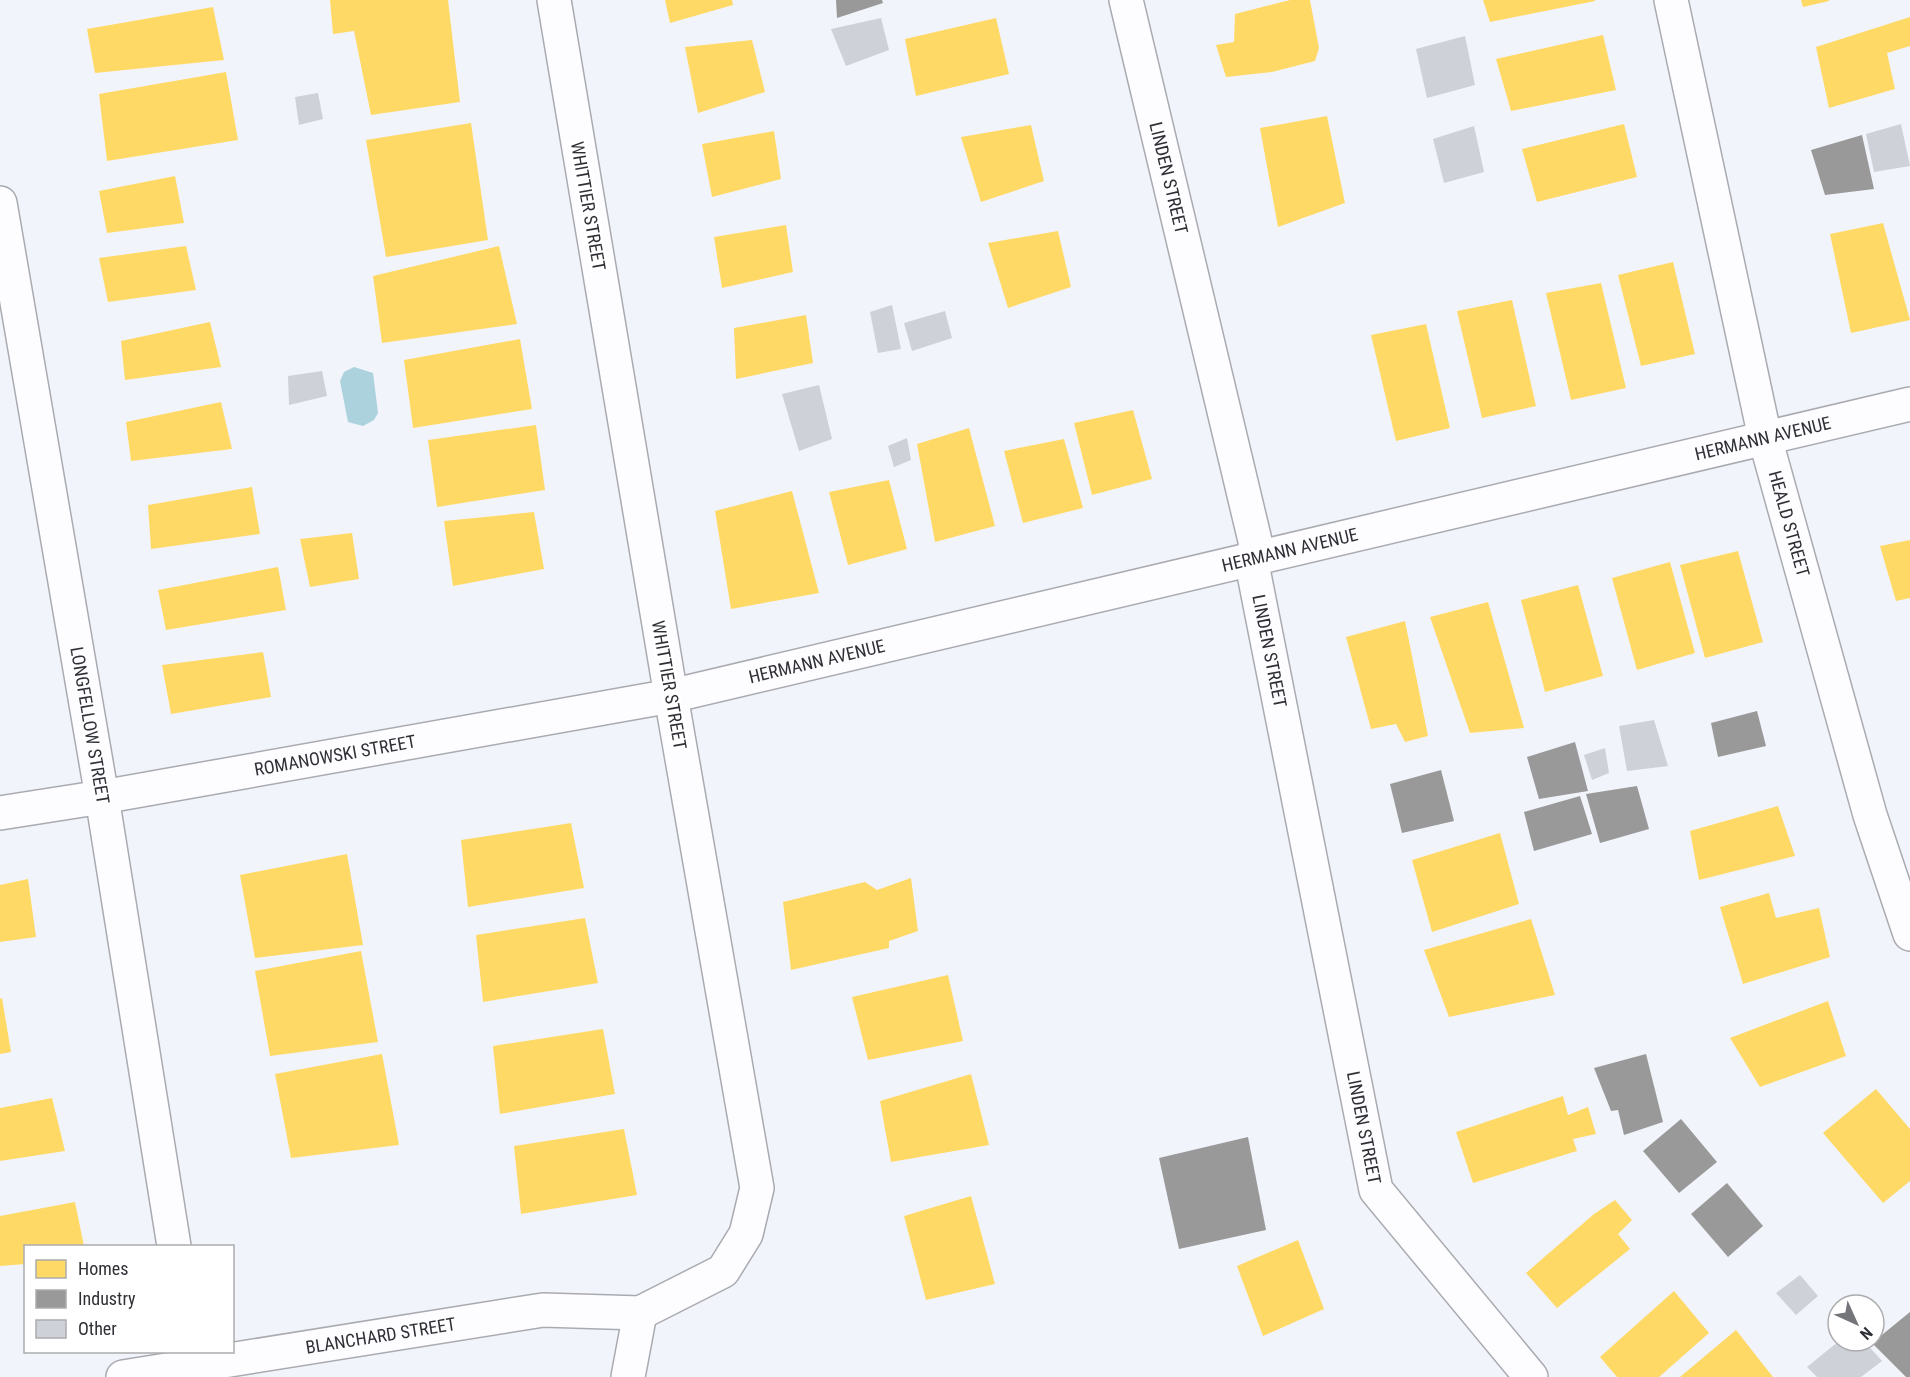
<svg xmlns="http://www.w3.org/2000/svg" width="1910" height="1377" font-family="'Roboto Condensed',sans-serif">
  <rect width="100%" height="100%" fill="#f2f4fc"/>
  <path fill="#acd2dd" d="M354 367 373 373 378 413 374 420 363 426 348 422 340 381 344 372Z"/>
  <g fill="#ffd966">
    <path d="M330 0H448L460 102 371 115 354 31 333 34Z"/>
    <path d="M665 0H732L733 5 670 23Z"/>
    <path d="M1290 0H1310L1319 48 1315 61 1272 72 1226 77 1216 45 1234 42 1235 14Z"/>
    <path d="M1483 0H1595V1L1490 22Z"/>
    <path d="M1801 0H1829V1L1803 7Z"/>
    <path d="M213 7 224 60 95 73 87 29Z"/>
    <path d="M1910 17V46L1887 53 1895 89 1829 108 1816 47Z"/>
    <path d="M996 18 1009 74 916 96 905 39Z"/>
    <path d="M1603 35 1616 90 1511 111 1496 59Z"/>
    <path d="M752 40 765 92 698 113 685 47Z"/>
    <path d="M226 72 238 140 107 161 99 94Z"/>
    <path d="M1327 116 1345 203 1278 227 1260 128Z"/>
    <path d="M471 123 488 240 386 257 366 140Z"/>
    <path d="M1624 124 1637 177 1537 202 1522 149Z"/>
    <path d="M1031 125 1044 181 981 202 961 137Z"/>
    <path d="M774 131 781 179 712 197 702 144Z"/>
    <path d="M175 176 184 223 107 233 99 191Z"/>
    <path d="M1883 223 1910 320 1851 333 1830 234Z"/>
    <path d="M786 225 793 272 722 288 714 237Z"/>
    <path d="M1058 231 1071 287 1008 308 988 243Z"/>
    <path d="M186 246 196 290 108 302 99 258Z"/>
    <path d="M499 246 517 324 382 343 373 276Z"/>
    <path d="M1673 262 1695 354 1641 366 1618 275Z"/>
    <path d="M1601 283 1626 388 1571 400 1546 293Z"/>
    <path d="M1512 300 1536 406 1482 418 1457 311Z"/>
    <path d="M806 315 813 363 736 379 734 328Z"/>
    <path d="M210 322 221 367 125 380 121 341Z"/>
    <path d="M1426 324 1450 428 1396 441 1371 335Z"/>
    <path d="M520 339 532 409 413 428 404 360Z"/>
    <path d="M221 402 232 449 131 461 126 422Z"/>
    <path d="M1133 410 1152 479 1092 495 1074 423Z"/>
    <path d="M536 425 545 490 437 507 428 440Z"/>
    <path d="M969 428 995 526 935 542 917 444Z"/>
    <path d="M1064 439 1083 508 1023 523 1004 451Z"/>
    <path d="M889 480 907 549 848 565 829 492Z"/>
    <path d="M252 487 260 534 151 549 148 505Z"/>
    <path d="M792 491 819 593 731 609 715 511Z"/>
    <path d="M534 512 544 569 453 586 444 521Z"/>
    <path d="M352 533 359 579 310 587 300 539Z"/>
    <path d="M1910 540V598L1896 601 1880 546Z"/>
    <path d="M1738 551 1763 642 1705 658 1680 565Z"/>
    <path d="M1670 562 1695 653 1637 670 1612 578Z"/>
    <path d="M278 567 286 610 166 630 158 590Z"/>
    <path d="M1578 585 1603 676 1545 692 1521 600Z"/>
    <path d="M1488 602 1524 728 1470 733 1430 617Z"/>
    <path d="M1405 621 1428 736 1405 742 1396 724 1371 729 1346 637Z"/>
    <path d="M263 652 271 697 171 714 162 665Z"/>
    <path d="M1778 806 1795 856 1699 880 1690 831Z"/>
    <path d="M571 823 584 888 468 907 461 840Z"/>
    <path d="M1500 833 1519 904 1432 932 1412 860Z"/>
    <path d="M347 854 363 945 255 958 240 875Z"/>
    <path d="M911 878 918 931 889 941V948L791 970 783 902 865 882 877 890Z"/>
    <path d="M28 879 36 937 0 942V885Z"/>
    <path d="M1769 893 1776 918 1819 908 1830 957 1743 984 1720 907Z"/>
    <path d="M585 918 598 983 483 1002 476 935Z"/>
    <path d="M1531 919 1555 995 1449 1017 1424 950Z"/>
    <path d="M361 951 378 1042 270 1056 255 971Z"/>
    <path d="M948 975 963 1041 868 1060 852 997Z"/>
    <path d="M2 998 11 1052 0 1054V999Z"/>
    <path d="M1828 1001 1846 1056 1760 1087 1730 1038Z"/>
    <path d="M603 1029 615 1094 500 1114 493 1046Z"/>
    <path d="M382 1054 399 1145 291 1158 275 1074Z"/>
    <path d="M971 1074 989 1145 891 1162 880 1101Z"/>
    <path d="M1876 1089 1910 1129V1181L1883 1203 1823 1133Z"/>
    <path d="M1563 1096 1568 1115 1588 1107 1596 1134 1573 1139 1577 1151 1473 1183 1456 1132Z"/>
    <path d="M52 1098 65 1151 0 1161V1108Z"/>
    <path d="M624 1129 637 1195 521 1214 514 1146Z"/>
    <path d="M971 1196 995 1284 926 1300 904 1216Z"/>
    <path d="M1615 1200 1632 1220 1618 1234 1630 1249 1557 1308 1526 1273 1594 1214Z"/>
    <path d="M75 1202 84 1246H26V1264L0 1266V1216Z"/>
    <path d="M1298 1240 1324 1309 1263 1336 1237 1266Z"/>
    <path d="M1674 1291 1709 1333 1659 1377H1617L1600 1357Z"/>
    <path d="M1736 1330 1773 1377H1680Z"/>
  </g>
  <g fill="#999">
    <path d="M836 0H882L883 3 837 18Z"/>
    <path d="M1862 135 1874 189 1825 195 1811 150Z"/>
    <path d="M1757 711 1766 746 1718 757 1711 723Z"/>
    <path d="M1575 742 1588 791 1539 799 1527 757Z"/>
    <path d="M1441 770 1454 821 1402 833 1390 784Z"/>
    <path d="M1637 786 1649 829 1600 843 1586 794Z"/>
    <path d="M1580 796 1592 834 1534 851 1524 812Z"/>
    <path d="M1646 1054 1663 1122 1624 1135 1618 1110 1611 1111 1594 1068Z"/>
    <path d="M1681 1119 1717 1162 1679 1193 1643 1151Z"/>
    <path d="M1248 1137 1266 1230 1179 1249 1159 1158Z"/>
    <path d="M1727 1183 1763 1226 1728 1257 1691 1214Z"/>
    <path d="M1910 1312V1377H1906L1872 1343Z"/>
  </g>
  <g fill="#ced1d7">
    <path d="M881 18 889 50 846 66 831 29Z"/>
    <path d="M1465 36 1475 85 1427 98 1416 49Z"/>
    <path d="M318 93 323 119 299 125 295 97Z"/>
    <path d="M1901 124 1910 166 1874 172 1866 134Z"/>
    <path d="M1474 126 1484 172 1444 183 1433 139Z"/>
    <path d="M892 305 901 349 878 353 870 312Z"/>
    <path d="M945 311 952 338 912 351 904 323Z"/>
    <path d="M322 371 327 396 289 405 288 376Z"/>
    <path d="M819 385 832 439 799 451 782 394Z"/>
    <path d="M907 438 911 460 894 467 888 446Z"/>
    <path d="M1654 720 1668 766 1627 771 1619 726Z"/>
    <path d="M1605 748 1609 773 1592 780 1584 755Z"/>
    <path d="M1800 1275 1818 1296 1796 1315 1776 1293Z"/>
    <path d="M1839 1341H1864L1882 1361 1861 1377H1817L1807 1367Z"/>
  </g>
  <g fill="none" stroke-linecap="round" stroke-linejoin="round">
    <g stroke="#aaabb1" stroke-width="36">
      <g id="street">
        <path id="s1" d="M1126 0 1256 545 1251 559 1376 1190 1531 1377"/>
        <path id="s2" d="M1671 0 1765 438 1870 815 1910 934"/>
        <path id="s3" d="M0 203 102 797 174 1246"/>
        <path id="s4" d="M0 813 102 797 671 696 1910 404"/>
        <path id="s5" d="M123 1377 543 1310 640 1313 723 1271 746 1234 757 1188 671 696 554 0"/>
        <path d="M628 1377 640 1313"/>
      </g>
    </g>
    <use href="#street" stroke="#fdfdff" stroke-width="33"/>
  </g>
  <g text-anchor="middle" stroke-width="6" stroke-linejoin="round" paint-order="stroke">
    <g font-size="18" fill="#2f3036" stroke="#fff">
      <text dy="6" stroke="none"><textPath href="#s1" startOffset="183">LINDEN STREET</textPath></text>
      <text transform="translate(588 206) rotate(80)" y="6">WHITTIER STREET</text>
      <text dy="6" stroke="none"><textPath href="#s4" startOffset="1803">HERMANN AVENUE</textPath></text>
      <text dy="6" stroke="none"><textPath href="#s2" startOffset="537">HEALD STREET</textPath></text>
      <text dy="6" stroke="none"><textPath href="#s4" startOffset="1317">HERMANN AVENUE</textPath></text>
      <text dy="6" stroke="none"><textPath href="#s1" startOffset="669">LINDEN STREET</textPath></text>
      <text dy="6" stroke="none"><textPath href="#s4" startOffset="831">HERMANN AVENUE</textPath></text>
      <text transform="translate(669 685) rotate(80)" y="6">WHITTIER STREET</text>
      <text dy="6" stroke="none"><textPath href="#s3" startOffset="530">LONGFELLOW STREET</textPath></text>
      <text dy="6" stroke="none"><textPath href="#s4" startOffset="340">ROMANOWSKI STREET</textPath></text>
      <text dy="6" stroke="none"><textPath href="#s1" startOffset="1155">LINDEN STREET</textPath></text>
      <text dy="6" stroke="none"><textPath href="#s5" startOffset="261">BLANCHARD STREET</textPath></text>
    </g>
  </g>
  <rect x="24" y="1245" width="210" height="108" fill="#ffffff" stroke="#acacaf" stroke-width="1.5"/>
  <rect x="36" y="1260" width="30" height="18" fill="#ffd966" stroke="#acacaf" stroke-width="1.5"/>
  <text x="78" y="1275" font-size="18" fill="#2f3036">Homes</text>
  <rect x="36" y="1290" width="30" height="18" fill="#999999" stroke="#acacaf" stroke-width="1.5"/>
  <text x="78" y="1305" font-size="18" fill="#2f3036">Industry</text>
  <rect x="36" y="1320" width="30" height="18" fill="#ced1d7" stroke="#acacaf" stroke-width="1.5"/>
  <text x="78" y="1335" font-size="18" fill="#2f3036">Other</text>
  <g transform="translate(1856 1323) rotate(135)"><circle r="28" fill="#ffffff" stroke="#acacaf" stroke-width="1.5"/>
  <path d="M0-4.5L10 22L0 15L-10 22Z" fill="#73757b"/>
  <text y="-9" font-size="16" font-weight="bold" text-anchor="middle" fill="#2f3036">N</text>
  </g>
</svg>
